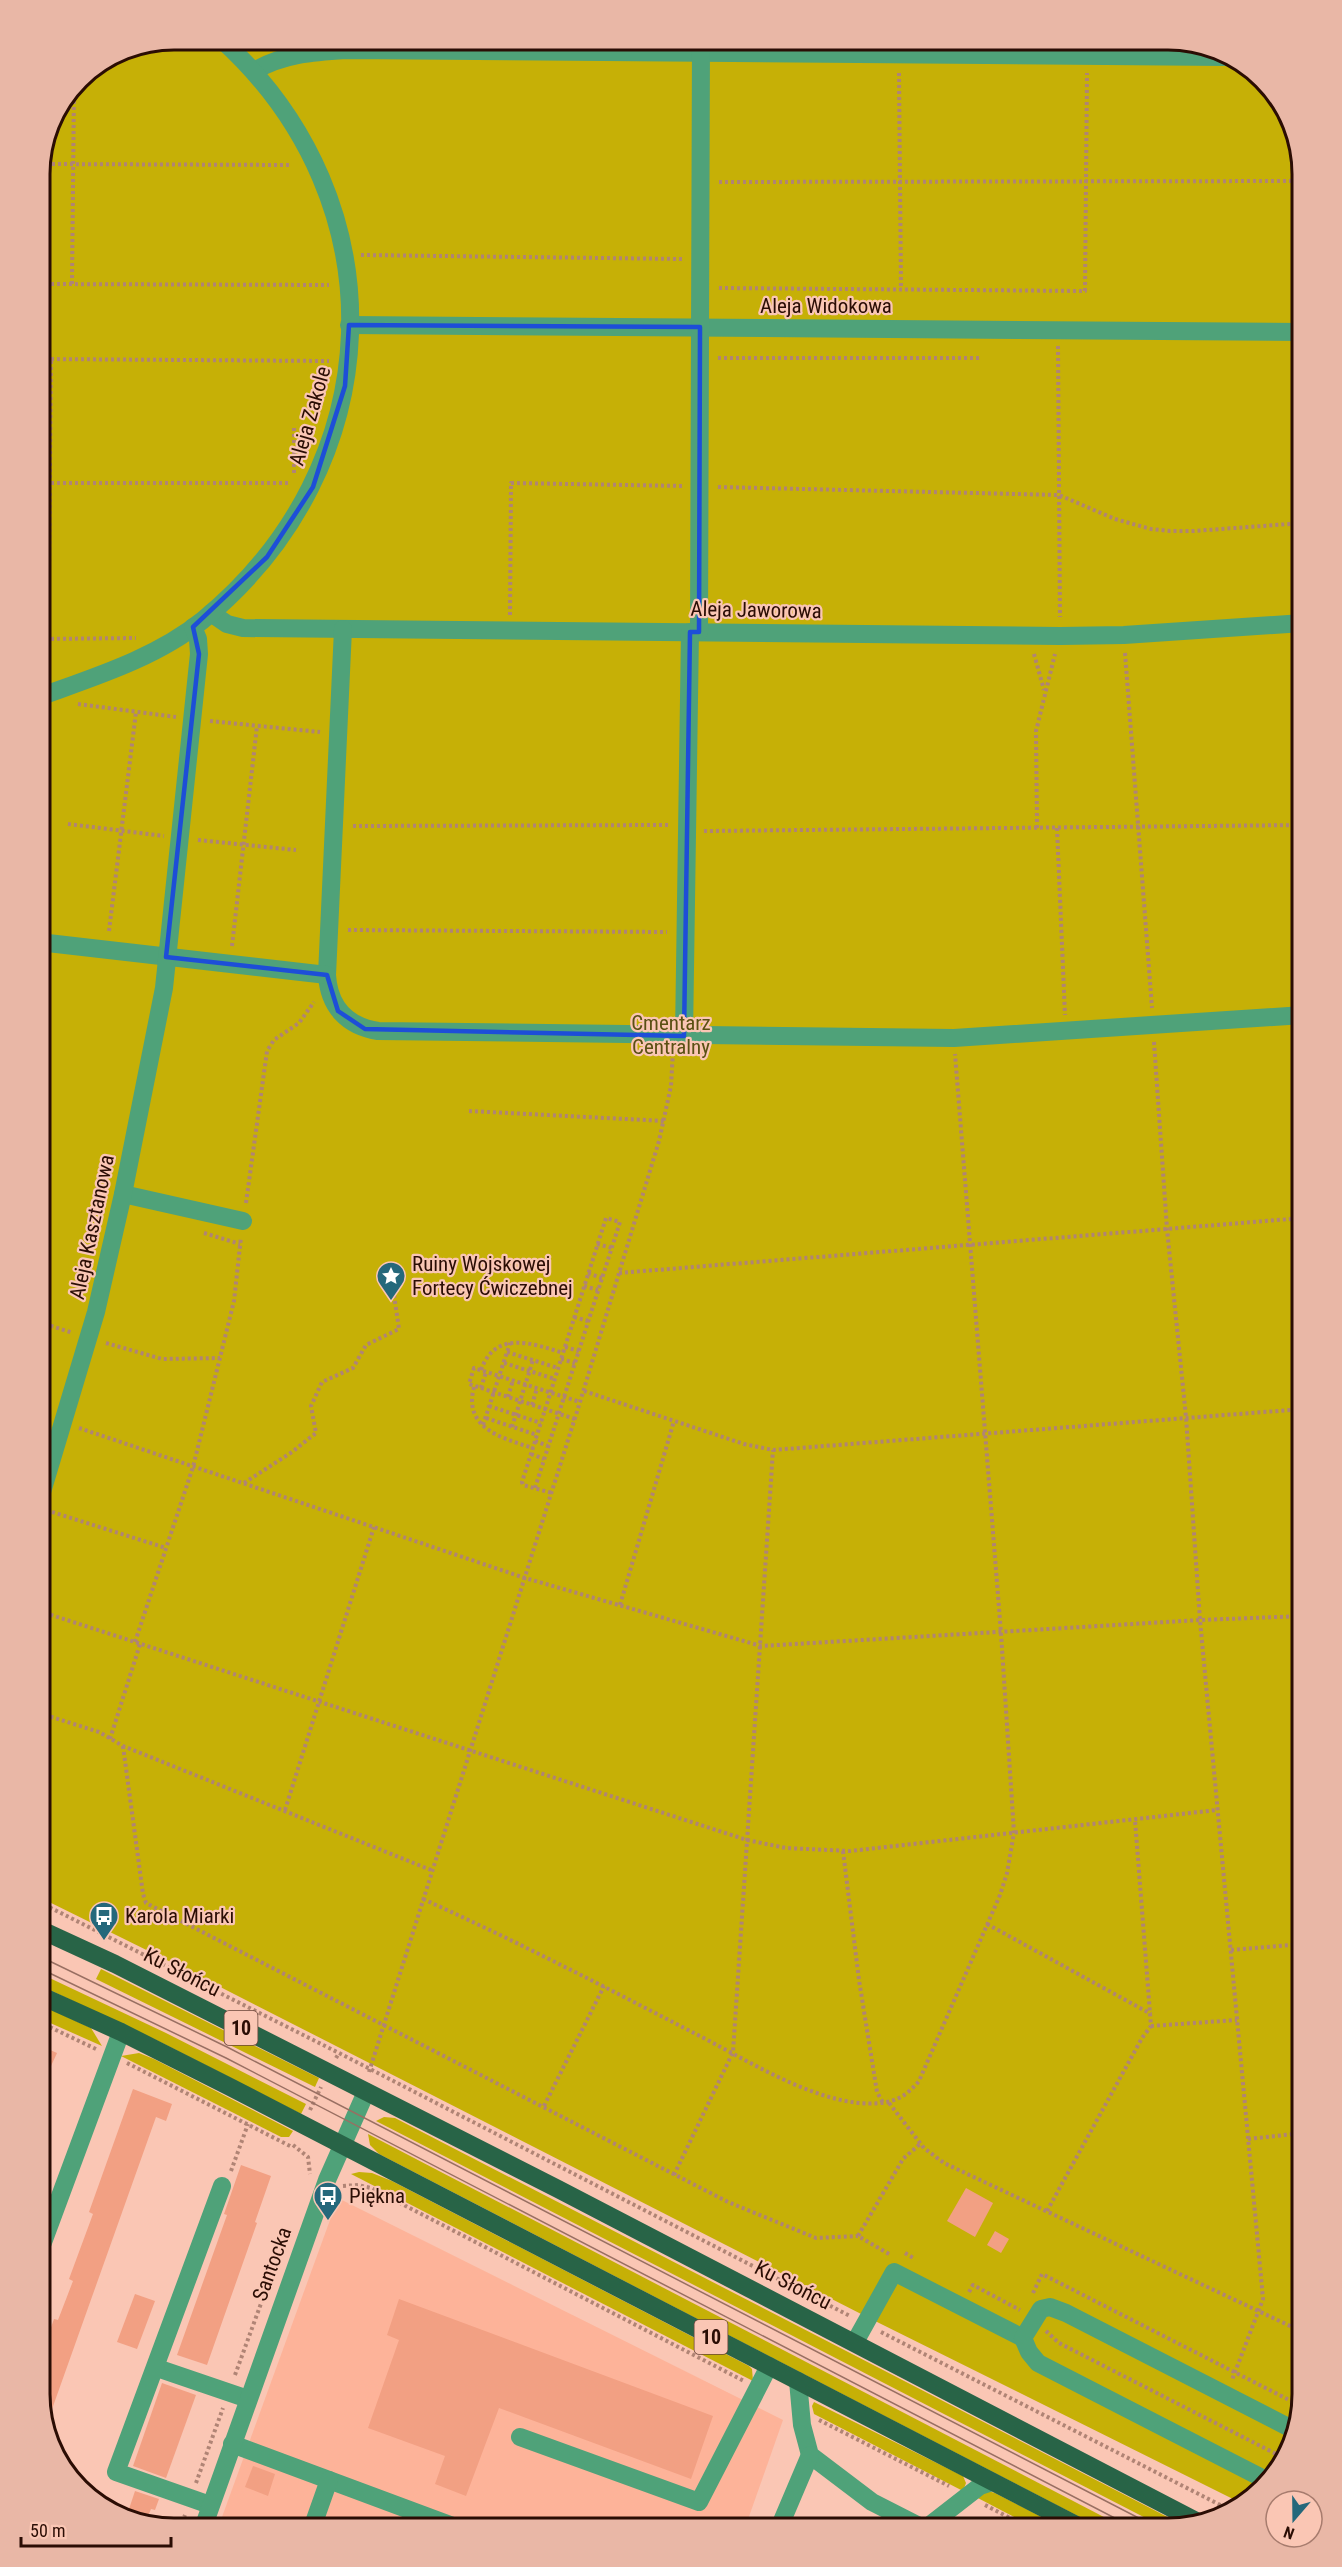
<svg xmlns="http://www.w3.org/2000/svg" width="1342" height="2567" font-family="'Roboto Condensed',sans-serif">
  <rect width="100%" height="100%" fill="#fac6b4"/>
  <path fill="#fdb399" d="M338 2198 783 2420 745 2528H218Z"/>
  <g fill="#c6b006">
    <path d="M174 39H1177L1250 67 1293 122 1303 174V2394L1280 2468 1239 2502 867 2317 189 1971 39 1897V165L49 122 79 78 123 49Z"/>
    <path d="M101 1969 319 2078 315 2087 96 1979Z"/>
    <path d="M39 1973 166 2033 306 2104 301 2114 162 2043 39 1985Z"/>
    <path d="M39 2004 91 2028 102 2046 39 2018Z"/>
    <path d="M139 2053 154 2059 293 2131 289 2137H281L121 2056Z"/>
    <path d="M384 2117 395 2118 1183 2525 1165 2528 376 2121Z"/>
    <path d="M368 2134 1125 2528H1101L379 2154 370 2145Z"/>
    <path d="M359 2172 372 2173 392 2181 749 2366 752 2369 753 2381 351 2174Z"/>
    <path d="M814 2402 963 2476 966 2483 963 2491 814 2414 812 2406Z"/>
    <path d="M988 2491 995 2493 1063 2528H1035L974 2496Z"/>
  </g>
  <g fill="#f2a083">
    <path d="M39 2045 57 2053 39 2092Z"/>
    <path d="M133 2089 172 2104 166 2121 156 2117 46 2426 39 2393V2361L54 2319 58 2320 73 2281 69 2279 93 2214 89 2212Z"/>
    <path d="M241 2165 271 2176 255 2222 257 2223 207 2365 177 2355 227 2215 224 2214Z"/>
    <path d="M966 2188 993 2203 975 2237 947 2221Z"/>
    <path d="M995 2231 1009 2239 1001 2253 987 2245Z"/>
    <path d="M135 2294 155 2301 137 2349 117 2342Z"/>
    <path d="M399 2299 713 2416 691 2479 499 2408 466 2496 435 2484 445 2456 368 2428 399 2340 387 2335Z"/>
    <path d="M162 2383 196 2395 166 2478 133 2466Z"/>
    <path d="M253 2466 275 2474 268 2496 245 2487Z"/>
    <path d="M135 2491 159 2499 155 2510 151 2509 146 2521 127 2515Z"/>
  </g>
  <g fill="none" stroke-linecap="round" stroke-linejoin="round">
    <g stroke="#b08475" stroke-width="4" stroke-dasharray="3 3" stroke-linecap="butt">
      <path d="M899 73 901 289"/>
      <path d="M40 164 292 165"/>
      <path d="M719 182 1303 181"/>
      <path d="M361 255 683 259"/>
      <path d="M39 284 329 285"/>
      <path d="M72 284 74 86"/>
      <path d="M719 288 1085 291 1087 73"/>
      <path d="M1058 346 1060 617"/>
      <path d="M718 358H979"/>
      <path d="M39 359 329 361"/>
      <path d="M294 428V475"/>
      <path d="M39 483H290"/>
      <path d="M718 487 1059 495 1115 519 1151 529 1170 531H1194L1303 523"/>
      <path d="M510 615 511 483 684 486"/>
      <path d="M39 639 136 638"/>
      <path d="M1125 653 1152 1008"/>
      <path d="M1034 654 1044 690"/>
      <path d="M48 676 51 359"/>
      <path d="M78 704 176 717"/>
      <path d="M210 721 320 732"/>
      <path d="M68 824 164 836"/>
      <path d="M353 826 669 825"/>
      <path d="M1037 828 1036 731 1055 654"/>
      <path d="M1057 828 1065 1015"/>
      <path d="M704 831 1303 825"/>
      <path d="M198 840 296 850"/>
      <path d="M348 930 667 932"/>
      <path d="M109 931 136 712"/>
      <path d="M232 946 257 726"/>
      <path d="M39 980 44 959"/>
      <path d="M1154 1042 1167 1229 1186 1417 1200 1620 1263 2299 1232 2380"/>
      <path d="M469 1111 665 1121"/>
      <path d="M246 1203 267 1051 274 1040 299 1023 314 1002"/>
      <path d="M204 1233 240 1244"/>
      <path d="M597 1244 612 1248"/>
      <path d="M588 1273 602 1278"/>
      <path d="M619 1273 1303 1218"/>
      <path d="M584 1286 598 1290"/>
      <path d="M574 1317 588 1321"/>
      <path d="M39 1322 73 1333"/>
      <path d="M106 1343 162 1359 220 1358"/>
      <path d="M565 1347 579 1351"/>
      <path d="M507 1352 558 1368"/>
      <path d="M561 1359 575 1363"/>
      <path d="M504 1363 555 1379"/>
      <path d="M481 1370C495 1330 532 1343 563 1353"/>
      <path d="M474 1387C463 1428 501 1438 533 1448"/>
      <path d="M481 1388 486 1372"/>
      <path d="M584 1391 744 1444 773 1450 1303 1409"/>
      <path d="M508 1397 513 1380"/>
      <path d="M532 1405 537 1388"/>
      <path d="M489 1406 541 1423"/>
      <path d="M486 1418 537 1435"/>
      <path d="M575 1419 469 1384 474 1368 580 1402"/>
      <path d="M483 1425 510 1343"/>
      <path d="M512 1427 533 1360"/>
      <path d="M79 1428 525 1578 761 1646 1200 1620 1303 1616"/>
      <path d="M535 1441 548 1446"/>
      <path d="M531 1454 544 1459"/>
      <path d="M244 1483 292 1452 316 1433 311 1406 322 1382 353 1368 366 1345 399 1329 391 1275"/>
      <path d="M535 1488 620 1222 606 1218 522 1482 523 1485 552 1493"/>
      <path d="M52 1512 166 1548"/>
      <path d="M620 1605 674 1421"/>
      <path d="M39 1611 747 1840 786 1848 850 1851 1217 1810"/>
      <path d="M135 1642 193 1467 234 1301 241 1237"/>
      <path d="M39 1713 99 1732 123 1746 431 1870"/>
      <path d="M110 1739 140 1644"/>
      <path d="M123 1746 143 1894 146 1903 728 2202 816 2238 858 2236"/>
      <path d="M285 1810 374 1527"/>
      <path d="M843 1851 859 1980 877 2092 883 2103"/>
      <path d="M423 1899C514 1940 603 1986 692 2032 742 2057 803 2097 859 2103 885 2105 902 2102 919 2081L1000 1895 1007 1873 1014 1833 1001 1633 955 1054"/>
      <path d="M39 1902 339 2053"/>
      <path d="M987 1924 1151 2014"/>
      <path d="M1231 1950 1303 1944"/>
      <path d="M39 2022 96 2049"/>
      <path d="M1151 2026 1237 2020"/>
      <path d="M336 2058 339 2053 850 2316"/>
      <path d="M127 2063 292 2147"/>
      <path d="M369 2072 580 1402 659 1141 671 1086 673 1051"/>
      <path d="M889 2103 924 2148 944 2163 1303 2332"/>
      <path d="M544 2106 604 1986"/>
      <path d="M310 2110 321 2087"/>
      <path d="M1248 2139 1303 2133"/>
      <path d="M293 2145 308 2157 310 2174"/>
      <path d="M231 2171 248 2124"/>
      <path d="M674 2175 733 2052 773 1450"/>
      <path d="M343 2186 358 2185 371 2188 744 2381"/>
      <path d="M1047 2211 1142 2038 1151 2026 1135 1820"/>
      <path d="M905 2253 915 2259"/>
      <path d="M889 2254 858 2236 903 2159 921 2143"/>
      <path d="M39 2291 46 2270"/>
      <path d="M969 2292 973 2285 1020 2310"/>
      <path d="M1033 2293 1042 2274 1299 2405"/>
      <path d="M1046 2331 1059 2343 1284 2458"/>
      <path d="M881 2332 1230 2510"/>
      <path d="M235 2375 267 2287"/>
      <path d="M819 2420 949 2486"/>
      <path d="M196 2483 223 2408"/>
      <path d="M985 2505 1029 2528"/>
      <path d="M180 2528 185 2515"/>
    </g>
    <g stroke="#4fa279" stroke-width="18">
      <path d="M254 71C283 54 313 52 346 50L1225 57"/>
      <path d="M349 325 1303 332"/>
      <path d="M211 613 227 624 243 628 1060 636 1124 635 1303 623"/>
      <path d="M343 629 327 975C329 1007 347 1026 378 1031L954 1038 1303 1015"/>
      <path d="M699 632 701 39"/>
      <path d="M39 697C94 677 156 658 203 620 390 467 402 203 221 39"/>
      <path d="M39 942 327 975"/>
      <path d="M684 1036 690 632"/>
      <path d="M123 1194 243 1221"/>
      <path d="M39 1502 96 1312 123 1194 164 988 199 654 198 639 193 627"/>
      <path d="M39 2253 121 2032"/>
      <path d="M855 2342 894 2272 1023 2338"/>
      <path d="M157 2368 248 2399"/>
      <path d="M798 2381 802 2425 810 2455 872 2502 923 2528"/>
      <path d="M520 2437 699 2502 769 2366"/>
      <path d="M232 2444 458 2528"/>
      <path d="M1266 2480 1038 2363 1029 2352 1023 2338 1041 2309 1050 2307 1066 2313 1292 2429"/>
      <path d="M210 2505 116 2472 222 2186"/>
      <path d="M203 2528 327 2180 366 2092"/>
      <path d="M312 2528 329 2480"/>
      <path d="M779 2528 810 2455"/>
      <path d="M926 2528 980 2486 992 2482"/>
    </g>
    <g stroke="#286447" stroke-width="18">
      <path d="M39 1929 115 1964 558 2189 1198 2522"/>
      <path d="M39 1995 121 2032 230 2087 1082 2528"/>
    </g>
    <g stroke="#996f62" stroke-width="1.5">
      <path d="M39 1956 227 2047 1158 2528"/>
      <path d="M39 1968 226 2058 1134 2528"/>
    </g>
  </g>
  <path fill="none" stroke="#1d4ed8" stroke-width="4.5" stroke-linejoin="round" d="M349 325 700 327 699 632H690L684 1036 365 1029 338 1011 327 975 166 957 199 654 193 627 267 557 313 487 345 386Z"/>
  <defs>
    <g id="sight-pin" transform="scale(1.5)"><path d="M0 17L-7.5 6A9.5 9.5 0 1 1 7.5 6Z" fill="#25687b" stroke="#fac6b4"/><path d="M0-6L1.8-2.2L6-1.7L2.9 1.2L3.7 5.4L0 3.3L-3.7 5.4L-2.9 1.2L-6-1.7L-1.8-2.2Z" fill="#fff"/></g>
    <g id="bus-pin" transform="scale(1.5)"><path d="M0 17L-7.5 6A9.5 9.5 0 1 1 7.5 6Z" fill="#25687b" stroke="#fac6b4"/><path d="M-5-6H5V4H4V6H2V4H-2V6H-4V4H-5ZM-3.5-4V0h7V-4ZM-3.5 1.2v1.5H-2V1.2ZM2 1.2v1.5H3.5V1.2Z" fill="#fff"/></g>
  </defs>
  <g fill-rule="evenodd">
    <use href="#sight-pin" x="391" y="1276"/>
    <use href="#bus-pin" x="104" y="1916"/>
    <use href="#bus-pin" x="328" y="2196"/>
  </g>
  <g text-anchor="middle" stroke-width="4.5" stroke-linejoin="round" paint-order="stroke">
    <g fill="#fac6b4" stroke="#694439" stroke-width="1.5">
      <rect x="224.5" y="2011" width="33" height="34" rx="4.5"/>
      <rect x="694.5" y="2320" width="33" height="34" rx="4.5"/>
    </g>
    <g font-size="20" font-weight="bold" fill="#2b0d04">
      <text x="241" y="2035">10</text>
      <text x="711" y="2344">10</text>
    </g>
    <g font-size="21" fill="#2b0d04" stroke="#fac6b4">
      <text x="826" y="313">Aleja Widokowa</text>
      <text transform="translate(310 416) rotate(-74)" y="7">Aleja Zakole</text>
      <text transform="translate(756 610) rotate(1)" y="7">Aleja Jaworowa</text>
      <text transform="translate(92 1227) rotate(-78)" y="7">Aleja Kasztanowa</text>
      <text transform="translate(182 1972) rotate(27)" y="7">Ku Słońcu</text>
      <text transform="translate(272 2264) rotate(-70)" y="7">Santocka</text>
      <text transform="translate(793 2285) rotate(27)" y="7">Ku Słońcu</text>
    </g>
    <g font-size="21" fill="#5a5013" stroke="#fac6b4">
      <text x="671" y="1030">Cmentarz<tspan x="671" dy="24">Centralny</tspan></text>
    </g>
    <g font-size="21" fill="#2b0d04" stroke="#fac6b4" text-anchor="start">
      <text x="412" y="1271">Ruiny Wojskowej<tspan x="412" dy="24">Fortecy Ćwiczebnej</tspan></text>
      <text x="125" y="1923">Karola Miarki</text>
      <text x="349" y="2203">Piękna</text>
    </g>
  </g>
  <path d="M0 0H1342V2567H0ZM174 50H1168A124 124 0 0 1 1292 174V2394A124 124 0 0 1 1168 2518H174A124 124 0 0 1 50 2394V174A124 124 0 0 1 174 50Z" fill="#e9b7a6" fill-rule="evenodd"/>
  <path fill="none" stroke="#2b0d04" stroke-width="3" d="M174 50H1168A124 124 0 0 1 1292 174V2394A124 124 0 0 1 1168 2518H174A124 124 0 0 1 50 2394V174A124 124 0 0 1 174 50Z"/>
  <g transform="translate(1294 2519) rotate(200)"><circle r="28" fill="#fac6b4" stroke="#a77c6e" stroke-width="1.5"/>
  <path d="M0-4.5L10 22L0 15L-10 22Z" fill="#25687b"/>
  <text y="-9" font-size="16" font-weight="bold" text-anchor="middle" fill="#2b0d04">N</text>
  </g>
  <path d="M21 2537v9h150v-9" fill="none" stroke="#2b0d04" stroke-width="3"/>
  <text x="30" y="2537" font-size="18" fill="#2b0d04" stroke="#fac6b4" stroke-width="4.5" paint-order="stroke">50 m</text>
</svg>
